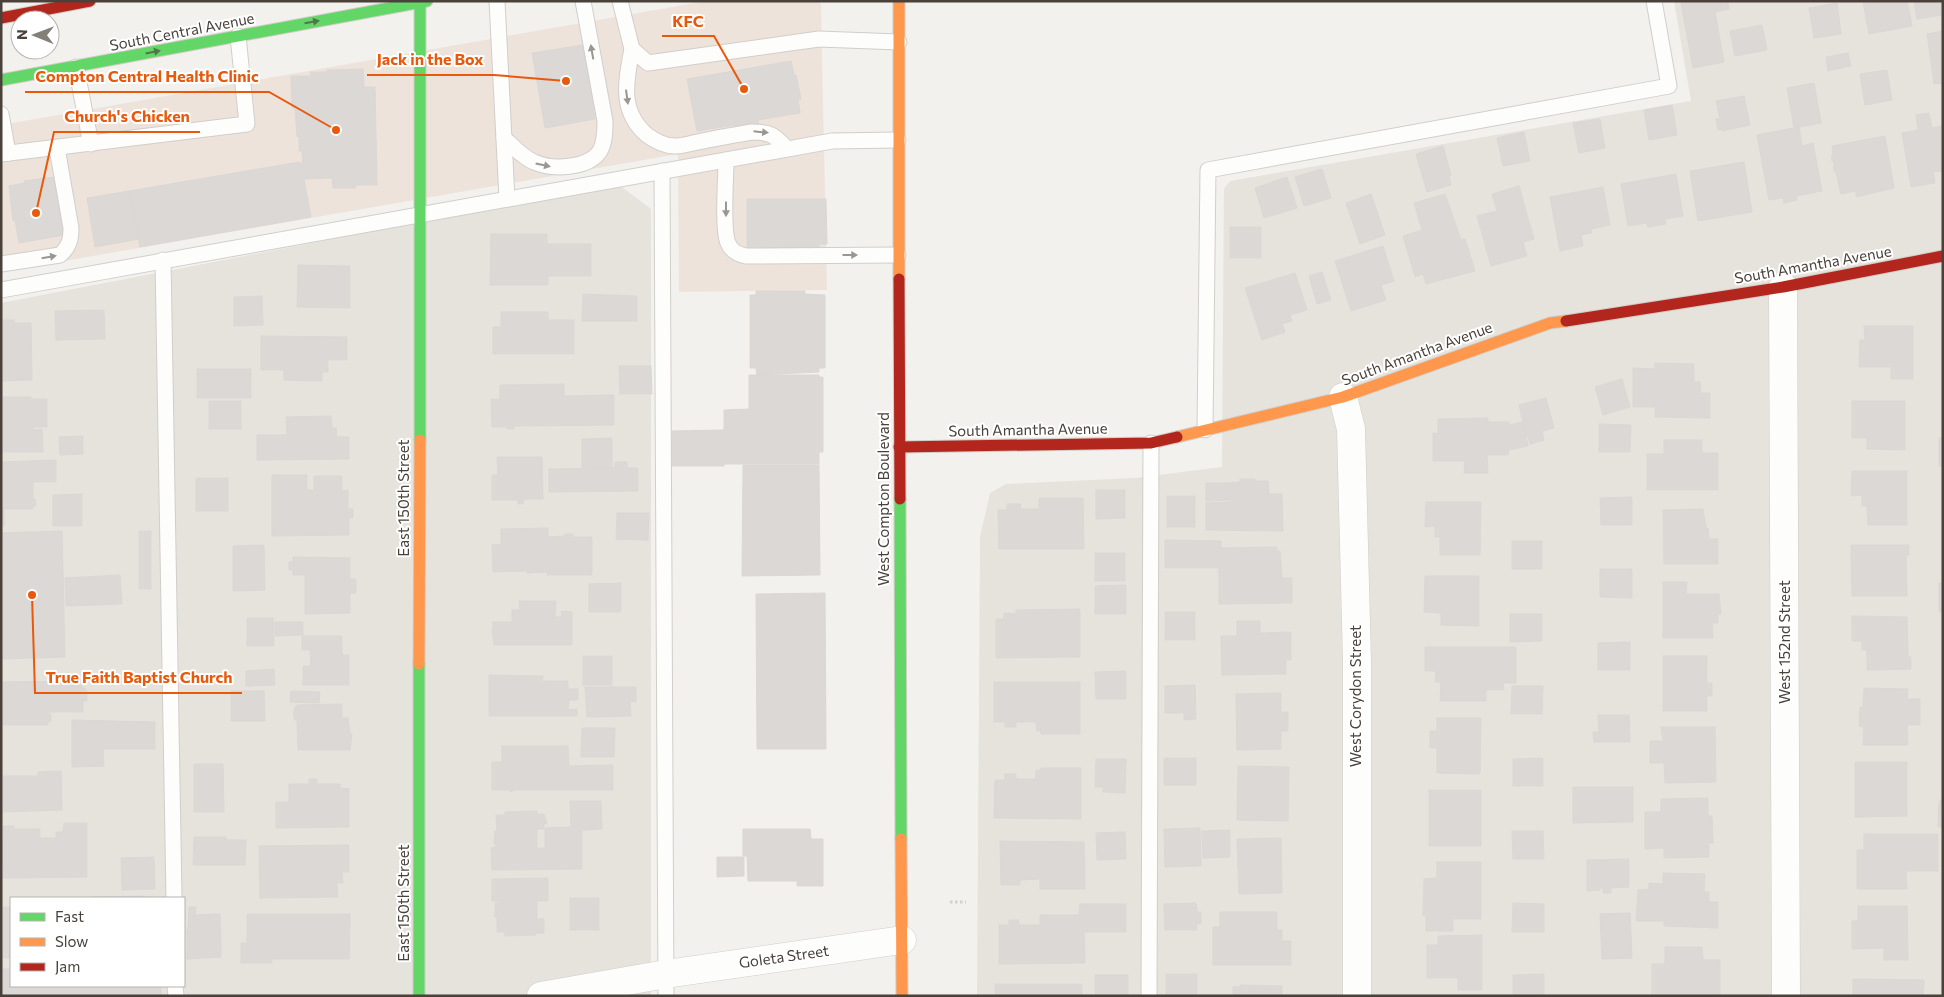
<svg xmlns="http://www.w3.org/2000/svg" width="1944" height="997" font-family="Commissioner,sans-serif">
  <rect width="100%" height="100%" fill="#f3f1ee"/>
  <g fill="#e6e2dc" fill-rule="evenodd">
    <path d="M1674 1H1943V996H977L980 537 990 493 1006 484 1135 478 1222 467 1224 189 1230 181 1691 101Z"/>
    <path d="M618 184 651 209V996H1V303ZM11 898H184V986H11Z"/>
  </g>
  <path fill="#ede3db" d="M706 1H819L821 4 827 290 679 292 678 154 1 272V125Z"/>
  <g fill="#dbd8d5" stroke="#dbd7d4">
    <path d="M1693 1H1728L1729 9 1715 12 1724 62 1693 68 1681 3Z"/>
    <path d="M1907 1 1912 26 1869 34 1863 2Z"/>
    <path d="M1914 1H1942L1943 15 1917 19Z"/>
    <path d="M1837 3 1841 34 1814 38 1809 8Z"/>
    <path d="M1762 25 1767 50 1735 56 1730 31Z"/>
    <path d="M1943 31V83L1934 84 1927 34Z"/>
    <path d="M583 45 585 58 591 57 600 105 593 106 595 119 545 128 532 53Z"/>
    <path d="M1848 53 1851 66 1828 71 1826 57Z"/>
    <path d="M791 61 794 75H796L801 99H798L800 113 758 120 759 125 736 129 735 125 697 131 687 79Z"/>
    <path d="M363 69 364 87H375L377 185H355L356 188H333L332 178 304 179 302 151H299V137H297L295 108H292L291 76H311L310 72H327V70Z"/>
    <path d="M1887 70 1892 100 1865 105 1860 74Z"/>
    <path d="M1814 83 1821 123 1794 128 1787 88Z"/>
    <path d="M1744 96 1750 125 1722 131V129L1718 130 1716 119H1720L1716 101Z"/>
    <path d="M1672 105 1677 135 1649 140 1644 110Z"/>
    <path d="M1929 113 1932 128 1943 126V171L1933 172 1935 183 1911 187 1902 133 1918 130 1916 115Z"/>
    <path d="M1600 119 1605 148 1579 153 1573 123Z"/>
    <path d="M1799 127 1802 146 1813 143 1822 191 1796 196 1797 200 1784 203 1783 198 1769 200 1757 135Z"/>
    <path d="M1524 132 1530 161 1503 166 1497 138Z"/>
    <path d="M1885 136 1894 188 1856 197V191L1841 194 1836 172H1834V161H1832L1831 156 1833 155 1832 146Z"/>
    <path d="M1443 146 1451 175 1449 176 1451 185 1427 192 1416 154Z"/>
    <path d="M299 162 304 165V179L311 217 140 247 129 191Z"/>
    <path d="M1744 162 1752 212 1698 221 1690 171Z"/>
    <path d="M1322 169 1331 198 1304 206 1295 177Z"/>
    <path d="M1676 174 1683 216 1665 219 1666 224 1648 227 1647 223 1628 226 1621 184Z"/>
    <path d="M54 177 64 235 19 243 15 220 13 221 9 186 25 183 24 181Z"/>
    <path d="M1287 177 1297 208 1264 218 1255 188Z"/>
    <path d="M1519 186 1534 239 1523 242 1527 256 1491 266 1477 216 1497 211 1492 194Z"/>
    <path d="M1603 187 1610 225 1591 229 1592 233 1581 235 1583 246 1560 251 1550 197Z"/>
    <path d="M129 191 139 239 95 247 87 198Z"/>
    <path d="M1371 194 1385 235 1360 244 1346 203Z"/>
    <path d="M1445 194 1461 240 1465 239 1475 271 1426 284 1423 274 1415 277 1403 236 1422 230 1414 203Z"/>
    <path d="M747 199H826L827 244H819V251H747Z"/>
    <rect x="1230" y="227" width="31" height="31"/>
    <path d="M491 234H547V244H591V276H548V285H490Z"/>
    <path d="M1383 246 1394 281 1381 285 1386 300 1351 311 1335 261Z"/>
    <path d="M298 265 350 266V308L297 307Z"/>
    <path d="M1322 272 1331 300 1317 304 1309 276Z"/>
    <path d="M1295 273 1307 310 1290 315 1292 321 1282 324 1285 332 1262 340 1245 288Z"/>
    <path d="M756 291H805V294L825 295V368H819V372L757 375 756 368H750V295H756Z"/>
    <path d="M583 294 637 296V321H582Z"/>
    <path d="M262 296 263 325 234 326V297Z"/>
    <path d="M104 310 105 339 56 340 55 311Z"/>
    <path d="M501 312H548V320H574V354H493V327H501Z"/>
    <path d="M1 320H14V323H31L32 380 1 381Z"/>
    <path d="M1864 326H1913V379H1891V367H1859L1860 340H1865Z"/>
    <path d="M261 336 347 337V360H328V372H322V381L284 380V370H261Z"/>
    <path d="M1655 363 1694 364V382H1700L1701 393H1710V418L1655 417V407H1633V368L1655 369Z"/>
    <path d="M619 366H651L652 394H620Z"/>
    <rect x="197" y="369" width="54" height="29"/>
    <path d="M749 375H819V377H823V452H819V464H724V466H672V431L724 430V410L749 409Z"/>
    <path d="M1622 379 1630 407 1603 415 1595 387Z"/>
    <path d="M564 384V396L614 395V425L514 426V429H507V427H492L491 399 500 400V385Z"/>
    <path d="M1 397H31V399H47V427H33V430L42 429 43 452H1Z"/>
    <path d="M1546 398 1554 428 1542 431 1544 440 1530 444 1528 436H1526L1519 405Z"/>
    <rect x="209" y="401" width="32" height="28"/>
    <path d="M1852 401H1905V450L1867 449V438H1852Z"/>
    <path d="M331 416 332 428H336L337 437H349V459L257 460V435H287L286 417Z"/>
    <path d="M1488 418V422H1509V425L1523 422 1528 446 1509 450 1508 455H1487L1488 473H1464L1465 461H1433V433L1438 434V419Z"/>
    <path d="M1599 424 1631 425 1630 452H1599Z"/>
    <path d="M83 436V454L60 455 59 437Z"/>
    <path d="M612 438V468L582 467V439Z"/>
    <rect x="1939" y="438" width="4" height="28"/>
    <path d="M1664 440H1702V453H1718V490H1647V454H1664Z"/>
    <path d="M497 457H542L543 499H524L523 504H518V500H492V475H498Z"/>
    <path d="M56 460V482H33V500L35 499 36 506H33V509H4V526H1V462Z"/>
    <path d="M615 462H627V468H638V491L549 492V469L615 468Z"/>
    <path d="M743 465H819L820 575 742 576Z"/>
    <path d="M1852 471H1907V525H1868L1867 506H1862V495L1851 496Z"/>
    <path d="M272 475H307V490H314V476H342V491L348 490V509H353V518H349V535L272 536Z"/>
    <rect x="196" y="478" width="32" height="33"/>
    <path d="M1240 479H1255V481H1268L1269 494H1282L1283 531 1206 530V503L1231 502V500L1206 501V483H1231L1240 482Z"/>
    <path d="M1096 490H1125V518L1096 519Z"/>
    <path d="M82 494V526H53V495Z"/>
    <rect x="1167" y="496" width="28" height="31"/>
    <path d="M1632 497V525H1601L1600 498Z"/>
    <path d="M1039 498H1083L1084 549H999L998 510H1007V504H1021L1020 509H1039Z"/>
    <path d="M1426 502H1481L1480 555H1440V537H1435V526L1425 527Z"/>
    <path d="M1703 509 1706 528H1708L1709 539H1718V564H1664L1663 510Z"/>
    <path d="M617 513H649L648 540 616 539Z"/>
    <path d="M548 528V537L565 536V534H573V537H592V575H547V572L527 573V571L493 572 492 545 501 544V529Z"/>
    <path d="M62 531 65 657 1 659V533Z"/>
    <rect x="139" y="531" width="12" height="58"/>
    <path d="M1165 540 1221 541V548L1277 547V551H1280L1282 578H1292V603L1219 604V568H1165Z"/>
    <rect x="1512" y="541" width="30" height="28"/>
    <path d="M264 545 265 590 233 591V546Z"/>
    <path d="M1851 545H1909V555H1906L1907 596H1852Z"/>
    <rect x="1095" y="553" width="30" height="28"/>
    <path d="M293 557 350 558V579H356V593H350V613L305 614V575H293V570H289V562H293Z"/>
    <path d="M1600 569H1632V598L1600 597Z"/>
    <path d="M120 575 122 604 66 606 65 578Z"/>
    <path d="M1943 575V612H1939V583H1943Z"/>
    <path d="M1425 576H1479V626L1441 625V613L1424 612Z"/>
    <path d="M1663 582H1687L1686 594H1719L1721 614H1718V623H1712L1713 638H1663Z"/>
    <path d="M621 583V612H589V584Z"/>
    <path d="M1126 585V614H1095V586Z"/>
    <path d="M825 593 826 749H757L756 594Z"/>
    <path d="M519 601H556L555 617H562L561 611 572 612V645H494L492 630H493V622H512V610H520Z"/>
    <path d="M1080 609V657L996 658V619H1004V613L1016 614V610Z"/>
    <rect x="1165" y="612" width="30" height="28"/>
    <path d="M1510 614H1542V641L1510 642Z"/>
    <path d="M1852 616 1907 617 1908 657H1911V669L1867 670V650H1862V641H1852Z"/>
    <path d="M247 618H273L274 646H247Z"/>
    <path d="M1237 621H1260V633L1291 632V660H1286V674L1222 675 1221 636H1237Z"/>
    <path d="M275 622H303V635L275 636Z"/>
    <path d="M302 636H342V655H349V685H303V666H311L310 650H302Z"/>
    <path d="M1630 642V670H1598V643Z"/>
    <path d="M1425 647H1516V683H1503L1504 690H1486V701H1440L1441 682H1435L1436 671H1425Z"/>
    <rect x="583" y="656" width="29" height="29"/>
    <path d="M1663 656H1707V683H1712V696H1707V711H1663Z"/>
    <path d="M274 669 275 685 246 686V671Z"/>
    <path d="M1126 671V699H1096L1095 672Z"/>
    <path d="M489 675 543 676 542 689 544 681H568V689H578V700H569L568 710 577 709V716H489Z"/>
    <path d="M82 681V688H85L87 692V701H83V712H48V714H51V721L48 722V725H1V682Z"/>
    <path d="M994 682H1080V734H1041V731H1037L1036 722H1016V727H1005V722H994Z"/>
    <path d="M1195 685 1196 719 1184 720V713H1165V686Z"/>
    <path d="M1512 686H1543L1542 714H1511Z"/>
    <path d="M585 687H636V702L630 701 631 716 587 717Z"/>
    <path d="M1864 688 1908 689 1907 699H1920V725H1907L1908 745H1863L1864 727 1859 726 1860 707H1863Z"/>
    <path d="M231 691H264L265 721H231Z"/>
    <path d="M291 691 320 692 319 703 290 702Z"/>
    <path d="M1281 693V712H1288V731H1281V749L1237 750 1236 694Z"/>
    <path d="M342 704V718H348L350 734H352L350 750H298L297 721 294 719V709L297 705Z"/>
    <path d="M1598 715H1629L1630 742H1594L1593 732H1599Z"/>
    <path d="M1437 718H1481L1480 774 1437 773V748H1430V731H1437Z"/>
    <path d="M72 720 155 722V749H103L104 766 72 767Z"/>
    <path d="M1661 727H1715L1716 782 1665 783 1664 763H1650V741H1663Z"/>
    <path d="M582 728H615L614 757H581Z"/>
    <path d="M502 746H568L569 766 613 765V790H515L510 792V790H492V762H502Z"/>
    <rect x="1164" y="758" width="32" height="27"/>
    <path d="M1543 758V786H1513V759Z"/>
    <path d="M1096 759H1126L1125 793 1103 792V787H1095Z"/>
    <path d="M1855 762H1907V816L1855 817Z"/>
    <path d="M194 764H223L224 812H194Z"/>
    <path d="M1238 766 1289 767 1288 821 1237 820Z"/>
    <path d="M1041 768H1081V819L994 818 995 780H1005V774H1016V779H1036V770H1041Z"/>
    <path d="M61 771 62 810 1 812V776H38V772Z"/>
    <path d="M309 779H317V784H340V788L349 789V827L276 828V802H289V784H309Z"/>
    <path d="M1573 787H1633V822L1573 823Z"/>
    <rect x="1429" y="790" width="52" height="56"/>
    <path d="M1708 798V816H1712L1713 843H1709V857L1664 858V848L1645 849V812H1661V799Z"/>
    <path d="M1940 800H1943V828L1938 826 1939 803H1940Z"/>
    <path d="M570 801H601L602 829 582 830V869L492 870 491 848 496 847V844H494L495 831H497L496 815H505V812L537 811V814H544L547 824H544V829H537V848H545V828L571 827Z"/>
    <path d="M64 823H87V877L1 878 3 826H14V829H40V838H56V832H63Z"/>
    <path d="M1200 828 1201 866 1165 867 1164 829Z"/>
    <path d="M743 829H810L811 839H823V886H797V881H748L747 856H743Z"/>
    <path d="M1230 830V857L1203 858 1202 831Z"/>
    <path d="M1512 831H1543L1544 859H1513Z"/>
    <path d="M1125 832 1126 859 1097 860 1096 833Z"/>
    <path d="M1864 834H1938V871H1906L1907 889H1857V850H1864Z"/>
    <path d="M194 837H226V840H246L245 865H193Z"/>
    <path d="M1281 838 1282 893 1239 894 1237 839Z"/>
    <path d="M1000 841 1084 842 1085 889H1040V879L1020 880V885H1001Z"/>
    <path d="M349 845V872H342L343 883H337L338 897 260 898 259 846Z"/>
    <path d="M154 857 155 889 122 890 121 858Z"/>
    <path d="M717 857H744V876L717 877Z"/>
    <path d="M1629 859V887L1611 888V893H1603V888H1600V890L1587 891V860Z"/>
    <path d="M1437 862H1481V919H1453V931H1426V916H1423L1424 879 1437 878Z"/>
    <path d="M1663 873 1705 874 1704 892H1709V902H1718V928L1664 926V921H1636L1638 890 1649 889V883L1663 884Z"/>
    <path d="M548 878V901H537V919H544V933H536V935L505 936V932H497V917H495V903H498V901H492V879Z"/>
    <path d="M144 896V898H92V897Z"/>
    <rect x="570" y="898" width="29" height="32"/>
    <path d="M1196 903 1197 912H1201V924H1196L1197 930H1165L1164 904Z"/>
    <path d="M1513 903 1544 904V932H1512Z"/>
    <path d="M1080 904H1126V932H1084L1085 963 999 964V925H1009V920H1019V925H1040V915H1079Z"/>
    <path d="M1858 906H1907L1908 960H1884V948L1852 949V921H1858Z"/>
    <rect x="1" y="907" width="10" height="51"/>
    <path d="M189 907H196L195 915 220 914 221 957 187 959V929H188Z"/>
    <path d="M1220 912H1277V930H1282V941H1291V965H1213V927H1220Z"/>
    <path d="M1630 913 1632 958 1602 959 1600 914Z"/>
    <path d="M247 914H350L349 959H272V963H241V943H247Z"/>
    <path d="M1482 935V990H1458V978H1427V945H1438V936Z"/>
    <path d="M1665 947H1702L1703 960H1720V996H1652V964H1665Z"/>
    <path d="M1 969H11V986H161V996H1Z"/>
    <rect x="1166" y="974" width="31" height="22"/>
    <path d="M1544 974V996H1513V975Z"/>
    <rect x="1095" y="975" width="33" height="21"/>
    <path d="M1853 979 1924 980 1923 996H1853Z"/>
    <rect x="995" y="984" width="87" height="12"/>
    <path d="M1240 985 1282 986V996H1233V987H1240Z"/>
  </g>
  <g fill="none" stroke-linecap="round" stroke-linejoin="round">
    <g stroke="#d1cecb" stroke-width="17">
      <g id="lane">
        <path d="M497 1 507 199"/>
        <path d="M620 1 632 49 648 63 819 39 899 42"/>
        <path d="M632 49C626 81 619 111 647 135 655 141 665 146 675 146 683 146 691 143 698 142 716 138 734 135 752 132 770 132 775 135 787 149"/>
        <path d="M76 67 91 144"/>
        <path d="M1 114 8 153"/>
        <path d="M504 138C513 146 522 157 534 162 552 170 588 169 600 151 605 142 605 131 605 121L583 1"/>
        <path d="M1 154 247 124 238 36"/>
        <path d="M726 160C726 178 722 229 728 243 731 251 737 254 746 256L898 255"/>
        <path d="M662 171 666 996"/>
        <path d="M163 260 174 898"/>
        <path d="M1 264 60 255C69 247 71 240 71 228L57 148"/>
        <path d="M1 290 832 141 898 140"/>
        <path d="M1205 430 1208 170 1669 86 1654 1"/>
        <path d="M175 986 176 996"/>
        <path d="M1149 996 1151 443"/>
      </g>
    </g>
    <g stroke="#d1cecb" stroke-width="29">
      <g id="street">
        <path d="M1783 287 1786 996"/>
        <path d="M1343 397 1351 429 1357 662V996"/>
        <path d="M541 996 666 974 902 940"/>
      </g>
    </g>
    <g stroke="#d1cdc5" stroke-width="13">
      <g id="fast">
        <path d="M1 80 427 1"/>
        <path d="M420 440V1"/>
        <path d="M900 499 901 839"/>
        <path d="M419 996V664"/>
      </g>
    </g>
    <g stroke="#d1cdc5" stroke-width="13">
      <g id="slow">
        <path d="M899 279V1"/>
        <path d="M1177 437 1343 397 1550 323 1566 321"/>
        <path d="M419 664 420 440"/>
        <path d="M901 839 902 996"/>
      </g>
    </g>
    <g stroke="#d1cdc5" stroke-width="13">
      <g id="jam">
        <path d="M1 18 90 1"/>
        <path d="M899 279 900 499"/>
        <path d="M1566 321 1783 287 1943 256"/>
        <path d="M899 447 1151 443 1177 437"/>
      </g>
    </g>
    <path stroke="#d3d1cc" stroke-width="3" stroke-dasharray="2.5 2.5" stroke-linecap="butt" d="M950 902H966"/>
    <use href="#lane" stroke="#fdfdfc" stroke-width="15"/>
    <use href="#street" stroke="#fdfdfc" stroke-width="28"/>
    <use href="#fast" stroke="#63d668" stroke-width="11"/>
    <use href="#slow" stroke="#ff974d" stroke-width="11"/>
    <use href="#jam" stroke="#b3261e" stroke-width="11"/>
  </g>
  <defs><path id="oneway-solid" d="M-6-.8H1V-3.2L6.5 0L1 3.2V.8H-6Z" transform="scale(1.25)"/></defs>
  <g fill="#52754a">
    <use href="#oneway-solid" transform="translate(312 22) rotate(-10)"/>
    <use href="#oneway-solid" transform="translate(153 52) rotate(-11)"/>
  </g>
  <g fill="#9a9691">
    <use href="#oneway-solid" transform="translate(592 52) rotate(-100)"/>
    <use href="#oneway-solid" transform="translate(627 97) rotate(82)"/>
    <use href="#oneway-solid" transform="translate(761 132) rotate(6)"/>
    <use href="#oneway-solid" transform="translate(543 165) rotate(12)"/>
    <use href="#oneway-solid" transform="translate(726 209) rotate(90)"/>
    <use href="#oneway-solid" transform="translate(850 255)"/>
    <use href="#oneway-solid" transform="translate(49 257) rotate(-10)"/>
  </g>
  <g text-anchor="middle" stroke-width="4" stroke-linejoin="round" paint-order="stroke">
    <g font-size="15" fill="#49413a" stroke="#fff">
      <text transform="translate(182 32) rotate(-11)" y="5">South Central Avenue</text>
      <text transform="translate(1813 265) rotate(-10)" y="5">South Amantha Avenue</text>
      <text transform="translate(1417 354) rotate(-20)" y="5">South Amantha Avenue</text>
      <text transform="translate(1028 430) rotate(-1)" y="5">South Amantha Avenue</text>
      <text transform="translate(404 498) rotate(-90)" y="5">East 150th Street</text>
      <text transform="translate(884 499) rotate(-90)" y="5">West Compton Boulevard</text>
      <text transform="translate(1785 642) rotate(-90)" y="5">West 152nd Street</text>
      <text transform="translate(1356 696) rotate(-90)" y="5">West Corydon Street</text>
      <text transform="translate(404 903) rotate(-90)" y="5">East 150th Street</text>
      <text transform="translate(784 957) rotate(-8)" y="5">Goleta Street</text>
    </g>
  </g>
  <path fill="none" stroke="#e8590c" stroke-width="2" d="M744 89L714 36H662M566 81L494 75H367M336 130L269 92H25M36 213L54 132H200M32 595L35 693H242"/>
  <g fill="#e8590c" stroke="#fff" stroke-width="2">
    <circle cx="744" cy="89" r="5"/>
    <circle cx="566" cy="81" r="5"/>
    <circle cx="336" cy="130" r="5"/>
    <circle cx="36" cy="213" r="5"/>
    <circle cx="32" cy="595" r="5"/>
  </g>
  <g font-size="16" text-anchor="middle" font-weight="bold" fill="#e8590c" stroke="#fff" stroke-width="4" stroke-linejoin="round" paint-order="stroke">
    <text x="688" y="27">KFC</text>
    <text x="430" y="65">Jack in the Box</text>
    <text x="147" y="82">Compton Central Health Clinic</text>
    <text x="127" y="122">Church's Chicken</text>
    <text x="139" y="683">True Faith Baptist Church</text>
  </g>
  <rect width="1944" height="997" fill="none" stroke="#49413a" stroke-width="5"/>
  <rect x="10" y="897" width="175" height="90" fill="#ffffff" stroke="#b6b3b0"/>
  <rect x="20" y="913" width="25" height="8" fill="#63d668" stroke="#b6b3b0"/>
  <text x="55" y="922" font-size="15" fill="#49413a">Fast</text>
  <rect x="20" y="938" width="25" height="8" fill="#ff974d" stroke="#b6b3b0"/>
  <text x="55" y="947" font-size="15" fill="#49413a">Slow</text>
  <rect x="20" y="963" width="25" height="8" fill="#b3261e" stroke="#b6b3b0"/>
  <text x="55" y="972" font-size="15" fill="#49413a">Jam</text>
  <g transform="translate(35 35) rotate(271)"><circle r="24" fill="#ffffff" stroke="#b6b3b0"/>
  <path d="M0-4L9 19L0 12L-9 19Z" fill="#847f79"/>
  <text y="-8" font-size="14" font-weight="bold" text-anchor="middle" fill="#49413a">N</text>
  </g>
</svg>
